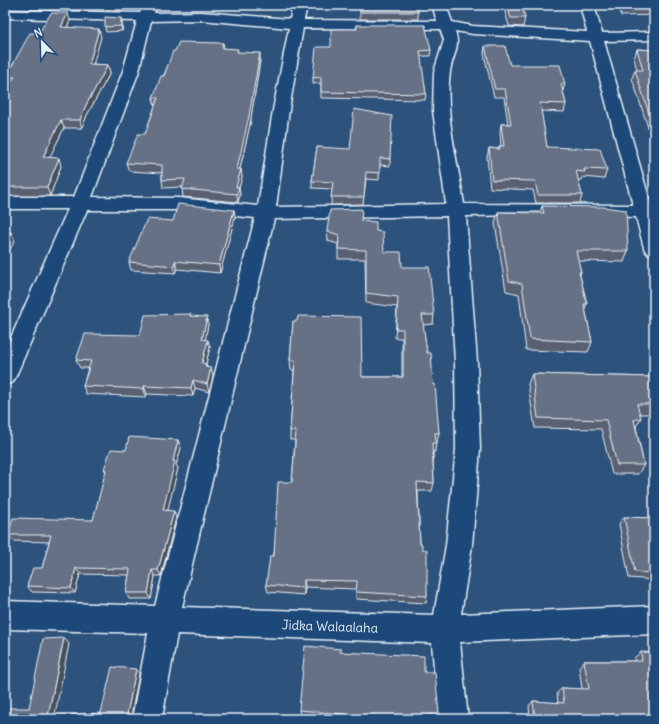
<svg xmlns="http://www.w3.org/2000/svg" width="659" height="724" font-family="Delius,sans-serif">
  <rect width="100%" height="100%" fill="#2d527c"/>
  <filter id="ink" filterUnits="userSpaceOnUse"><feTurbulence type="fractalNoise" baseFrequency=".025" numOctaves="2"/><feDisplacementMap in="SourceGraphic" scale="8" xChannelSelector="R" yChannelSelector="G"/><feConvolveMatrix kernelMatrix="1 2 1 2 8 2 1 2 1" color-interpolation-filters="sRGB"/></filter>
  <g filter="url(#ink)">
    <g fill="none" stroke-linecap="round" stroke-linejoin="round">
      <g stroke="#e8f1f8" stroke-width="3">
        <path id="minor" d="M143 5H157L154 13 201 12 290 19 293 5H307L304 20 437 21 432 5H446L452 22 473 26 587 32 580 5H594L602 33 654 32V40L604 41 651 205H654V255L647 253 644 248 636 217 526 215 466 216 477 362 480 449 472 545 461 614 654 606V634L460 642 468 719H438L432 643 177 634 162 719H132L148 633 5 629V601L155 606 255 218 178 210H87L16 376 13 382 5 385V351L68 209H5V197H74L123 71 137 21 5 18V10L140 13ZM201 20 289 28 273 110 258 206 178 198 92 197 139 71 151 21ZM303 28 440 29 444 40 434 72 433 111 446 204 276 207 289 110ZM455 31 473 34 590 41 633 205 464 204C458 162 444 114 450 72 452 56 461 48 455 31ZM447 216 455 362 456 449 446 545 434 615 182 607 274 219Z"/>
      </g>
      <use href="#minor" fill="#1f4a7a" fill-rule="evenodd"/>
    </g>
    <g fill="#586172" stroke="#e8f1f8">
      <path d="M58 5H77L78 7 76 10H60Z"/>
      <path d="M106 5H123V11H107Z"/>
      <path d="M360 5 418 12V19H360Z"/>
      <path d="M503 5H522L525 18 523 27 509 26Z"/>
      <path d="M617 5H654V15L621 16Z"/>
      <path d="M70 21 67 27 101 37 93 64 108 65 110 73 87 115 82 128H64L49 158 61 166 50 196H5V90L9 85 6 77 39 33Z"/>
      <path d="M122 22V31L106 32 105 27Z"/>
      <path d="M357 25 431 50 430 56H420L426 94 425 100 321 98V83L313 84V78L356 29Z"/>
      <path d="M223 43 224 48 238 52 260 61 250 124 240 169 242 177 239 188 240 195 238 202 183 197 182 189V187L163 188 162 180V173L129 171 126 163 145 134 155 106 153 98 175 51Z"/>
      <path d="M485 46 510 65 565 84 563 91 566 104 564 112 541 111 547 147 607 170 604 179 583 177 582 180H578L582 195 580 203H536L533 190 490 188 487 157 489 148 499 149V146H501L500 132 501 124H508L504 97H494L484 54Z"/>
      <path d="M637 49 654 50V155L650 144 652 140 632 78 635 70H637L634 58Z"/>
      <path d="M317 147 390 159V166L380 165 379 180 366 179 363 204 331 205 332 189 312 188V181Z"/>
      <path d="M542 206 628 251 624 262 578 261 581 272 580 275 587 304 585 308 592 342 588 352 526 350 519 294 506 291 495 223 498 212H540Z"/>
      <path d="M234 210 235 217 220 273 177 269 175 273 131 270 129 262 173 221Z"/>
      <path d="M362 221 376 231 384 252 402 267 434 315 433 324 423 325 427 353 433 385 439 433 437 442H436L435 452H433L434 483 432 491H418L420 544 422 549 427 596 426 603 356 599V589L305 587 304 595 268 592 266 585 292 482 295 440H290V431L294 370H291L290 360 293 321 362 377H402V338H395L397 307 366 303 365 259H338V244L328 241 327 231Z"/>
      <path d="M191 316 208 324 205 339 210 347 206 364 207 367 213 376 209 392 195 388 193 396 147 394 146 397 86 394 83 386 88 368H80L76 360 140 335Z"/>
      <path d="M532 374 654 377V414H640L636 427 644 465 638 474H612L601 429 535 428 528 384Z"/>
      <path d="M178 440 181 448 176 465 178 468 167 511 176 518 161 576H155L151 599H129L126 593 129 575 80 574 75 593 32 592 27 586 42 568 49 542 13 541 8 535 93 520 106 472 104 469 126 450Z"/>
      <path d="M624 517 654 518V580L629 578 619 524Z"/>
      <path d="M340 652 424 672 439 713 442 715 441 719H331L300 716 299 710Z"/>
      <path d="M641 652 654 719H530L529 706 533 701 558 703 557 693 562 688 582 689 579 667 584 661H635L634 658Z"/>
    </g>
    <g fill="#474f5d" stroke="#e8f1f8">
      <path d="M75 5H77L78 7 76 10Z"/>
      <path d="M68 13 70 21 63 35 61 27Z"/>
      <path d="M121 18 122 22V31L121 26Z"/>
      <path d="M99 29 101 37 91 72 89 64Z"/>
      <path d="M260 53V61L250 124 238 177 237 169Z"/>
      <path d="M108 65 110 73 87 115 82 128 80 120 85 107Z"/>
      <path d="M61 120 64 128 46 165 43 157Z"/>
      <path d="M59 158 61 166 50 196 47 187Z"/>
      <path d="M241 169 242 177 239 188 240 195 238 202 236 187Z"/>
      <path d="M234 210 235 217 220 273 219 265Z"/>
      <path d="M11 232 15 241 5 257V242Z"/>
      <path d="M175 261 177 269 175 273 174 266Z"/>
      <path d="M207 317 208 324 204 347 202 339Z"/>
      <path d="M208 340 210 347 204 371 202 363Z"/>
      <path d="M211 368 213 376 209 392 207 384Z"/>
      <path d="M193 380 195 388 193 396 191 388Z"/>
      <path d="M144 386 147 394 146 397 144 389Z"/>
      <path d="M641 418 635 428 634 420Z"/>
      <path d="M178 440 181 448 176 465 178 468 166 517 163 510 173 461Z"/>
      <path d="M174 511 176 518 161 576 158 570Z"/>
      <path d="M76 568 80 574 75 593 71 588Z"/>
      <path d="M152 570 155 576 151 599 148 593Z"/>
      <path d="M304 580 305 587 304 595Z"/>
      <path d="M64 638 69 644 54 719 48 716Z"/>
      <path d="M136 669 139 674 131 716 133 719H130L127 714Z"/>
    </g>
    <g fill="#667185" stroke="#e8f1f8">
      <path d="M58 5H75V6Z"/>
      <path d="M361 5H418V12H360Z"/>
      <path d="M507 5H522L525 18H511Z"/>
      <path d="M622 5H654V8L623 9Z"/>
      <path d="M51 13H68L61 27 99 29 89 64 108 65 85 107 80 120H61L43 157 59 158 47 187H5V90L15 77H6L30 33H39Z"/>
      <path d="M105 17 121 18V26L105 27Z"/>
      <path d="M357 25H425L431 50 420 51 426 94 321 92V77L313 78 316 47H331V29H357Z"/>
      <path d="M179 42 223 43 222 48 238 49 237 52 260 53 249 116 237 169H241L236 187H239L237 194 182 189 185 179 162 180V165L126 163 138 134H145L158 98H153L161 76H164L173 51H175Z"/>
      <path d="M485 46H505L510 65H560L565 84H561L566 104 540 103 547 147 600 149 607 170 584 169 585 172 576 171 582 195H538L535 181 492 180 489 148 500 149 499 146H504L501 124H511L505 89H495Z"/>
      <path d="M637 49 654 50V129L635 70H643Z"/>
      <path d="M354 109 392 116 390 159 380 158V173L366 172 364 197H331L333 182 312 181 317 147 350 149Z"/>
      <path d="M178 204 234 210 219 265 175 261 174 266 129 262 147 219 173 221Z"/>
      <path d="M542 206 603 207 626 210 628 251H576L581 272H579L587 304H584L592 342 530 339 522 284 509 281 498 212 544 213Z"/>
      <path d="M362 209 361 221 376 222V231L383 232 384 252H401L402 267H429L434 315H422L427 353H431L433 385 435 384 439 433H435L436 443H432L434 483 417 482 420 544H422V549L427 550V596L356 592 357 581 304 580V588L266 585 270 556H274L278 482H292L296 431H290L295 360H290L293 321H297L298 316 361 317 362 377H403V329H396L398 297 366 293V250L338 249 339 235 327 231 330 210Z"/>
      <path d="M5 232H11L5 242Z"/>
      <path d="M191 314 190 316 207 317 202 339 208 340 202 363 206 364 205 367 211 368 207 384 193 380 191 388 144 386V389L83 386 91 361 76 360 85 334 140 335 145 315Z"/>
      <path d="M532 374 654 377V404H637L641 418 634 420 644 465H617L606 420 538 418Z"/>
      <path d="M129 437 178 440 173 461H175L163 510 174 511 158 570H152L148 593H126L130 569 76 568 71 588 27 586 33 568H42L51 535H8L13 518 93 520 106 470 104 469 111 449 126 450Z"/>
      <path d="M624 517 654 518V573L635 572Z"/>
      <path d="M64 638 48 716 101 713 112 667 136 669 127 714 131 716 130 719H5V708H29L43 639Z"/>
      <path d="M305 646 341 649 340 652 424 656V672H435L439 713 442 715H427V719H344V714L299 710Z"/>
      <path d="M641 652 654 653V719H535L533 701 564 703 562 688 589 689 584 661H642Z"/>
      <path d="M253 716H271V719H252Z"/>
    </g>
  </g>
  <g text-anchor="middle" stroke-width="3" stroke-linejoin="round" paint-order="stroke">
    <g font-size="13" fill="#e8f1f8" stroke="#1f4a7a">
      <text transform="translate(330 626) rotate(2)" y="5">Jidka Walaalaha</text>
    </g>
  </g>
  <rect width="659" height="724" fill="none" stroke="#1f4a7a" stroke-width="20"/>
  <rect x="10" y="10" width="639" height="704" fill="none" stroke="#e8f1f8" stroke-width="1.5" filter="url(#ink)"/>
  <g transform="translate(42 42) rotate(337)" stroke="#1f4a7a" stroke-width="3" paint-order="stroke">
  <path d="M0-3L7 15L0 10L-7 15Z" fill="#e8f1f8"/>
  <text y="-6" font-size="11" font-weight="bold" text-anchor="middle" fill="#e8f1f8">N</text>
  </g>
</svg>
